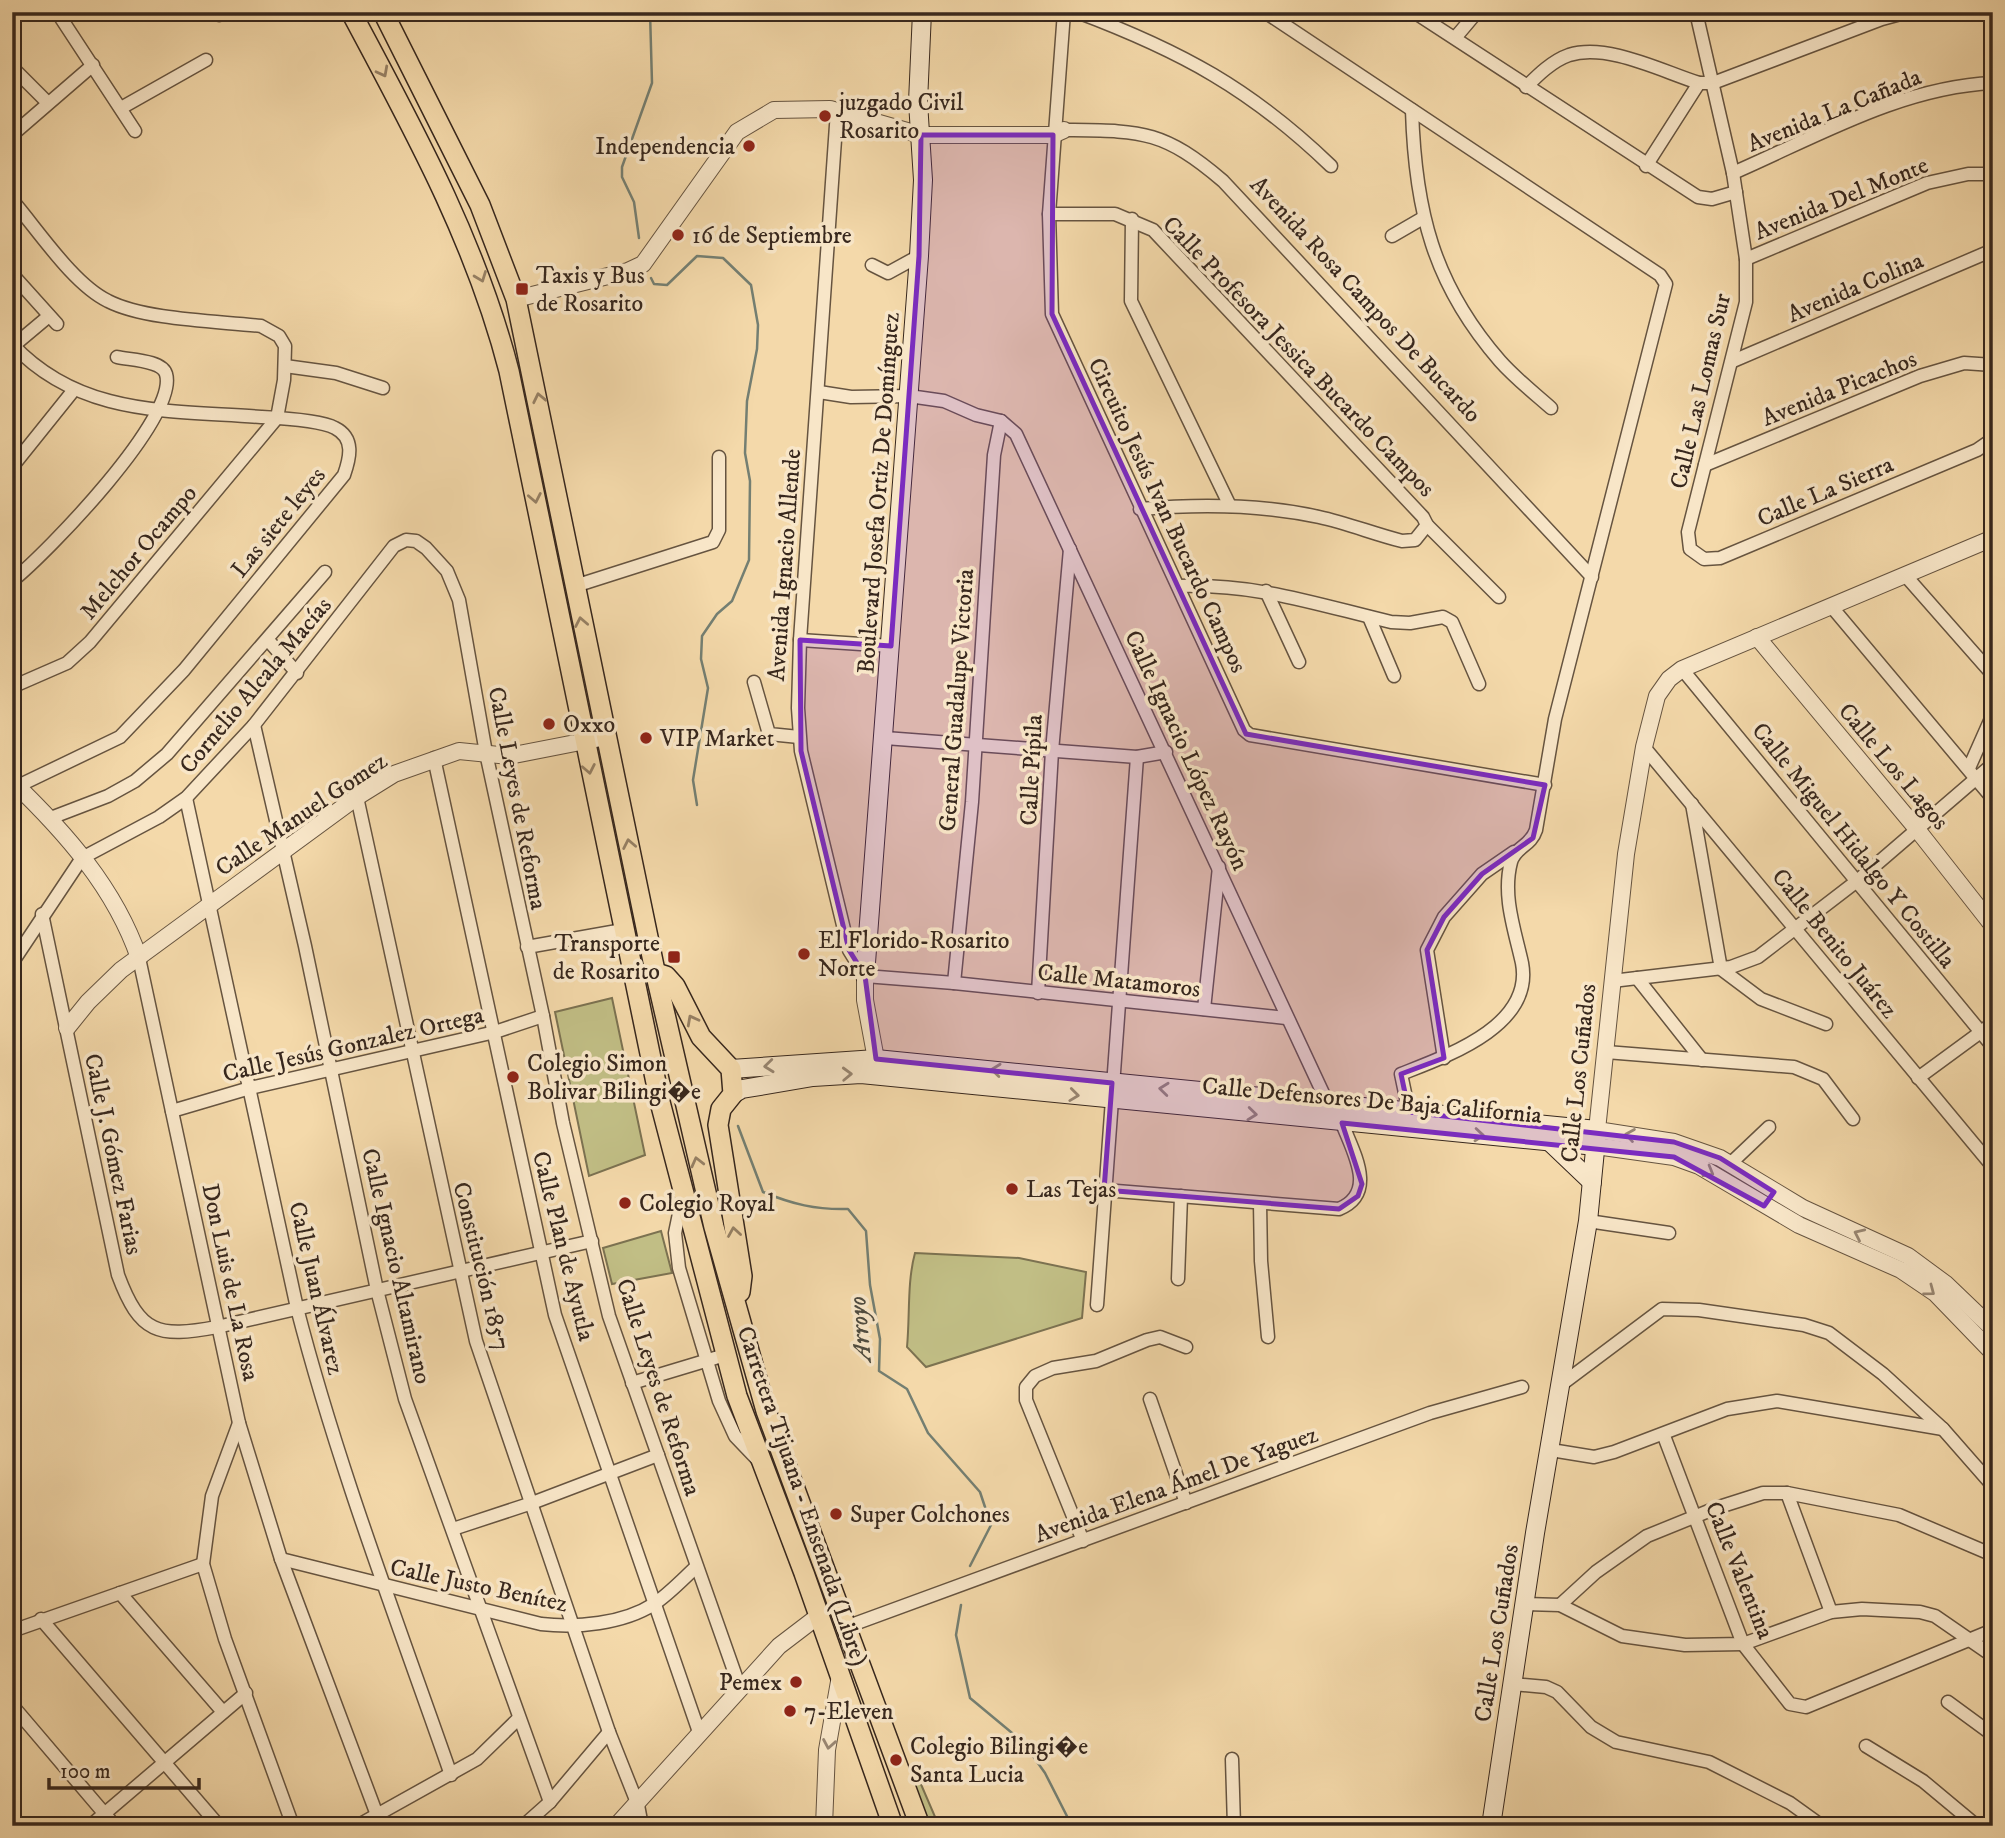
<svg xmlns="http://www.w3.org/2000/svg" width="2005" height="1838" font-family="'IM FELL DW Pica',serif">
  <rect width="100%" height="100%" fill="#f4d9aa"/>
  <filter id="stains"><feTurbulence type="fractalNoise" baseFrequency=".00286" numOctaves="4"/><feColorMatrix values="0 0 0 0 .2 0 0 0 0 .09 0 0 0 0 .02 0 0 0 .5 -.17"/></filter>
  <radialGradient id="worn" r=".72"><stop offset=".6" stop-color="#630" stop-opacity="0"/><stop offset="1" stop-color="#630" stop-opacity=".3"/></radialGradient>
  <g fill="#c1be85" stroke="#7c7251" stroke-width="2">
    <path d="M612 998 645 1155 589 1176 555 1012Z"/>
    <path d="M661 1231 672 1273 612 1284 603 1248Z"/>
    <path d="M915 1253 1019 1258 1086 1272 1082 1318 926 1367 907 1347C910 1316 907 1282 915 1253Z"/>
    <path d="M920 1782 939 1826H928L912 1784Z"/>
  </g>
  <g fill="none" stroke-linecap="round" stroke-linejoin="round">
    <g stroke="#747f72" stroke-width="2.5">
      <path d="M639 238 634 202 622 177V167L652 83 650 12"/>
      <path d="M651 278 654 284 667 285 697 256 723 258 751 285 758 325 757 349 747 401 745 453 750 481 749 560 732 601 717 614 702 636 701 659 708 688 693 780 697 805"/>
      <path d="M738 1126 763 1192C792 1204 816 1210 848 1209L866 1231 870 1285 880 1339 879 1371 907 1389 928 1433 980 1492 991 1525 970 1566"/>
      <path d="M961 1605 956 1635 970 1698 1023 1742 1045 1773 1072 1826"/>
    </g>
    <g stroke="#665440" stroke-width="15">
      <g id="minor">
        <path d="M57 12 135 131"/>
        <path d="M1064 12 1049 214 1052 314 1244 730 1250 735 1545 785"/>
        <path d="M1077 12C1181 51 1251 89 1331 166"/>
        <path d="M1265 12 1660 275 1666 284 1555 719 1536 830C1531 846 1515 847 1511 862 1502 896 1515 931 1522 963 1534 1026 1447 1056 1401 1074L1409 1112"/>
        <path d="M1414 12 1698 197 1712 199 1736 192"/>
        <path d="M1696 12 1733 173 1746 259V302L1688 532 1690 549 1704 559 1720 558 1977 450 1993 439"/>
        <path d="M219 15 225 12"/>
        <path d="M1455 38 1477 12"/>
        <path d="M12 67 48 103"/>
        <path d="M1526 87C1538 75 1552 61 1569 55 1608 43 1661 71 1699 83H1713L1882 19 1908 12"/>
        <path d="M121 108 206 60"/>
        <path d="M1412 110C1415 210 1433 284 1500 361 1515 378 1534 393 1551 408"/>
        <path d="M837 111 800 640 798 708 801 751 849 950 865 976 954 983 1286 1018"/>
        <path d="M1064 130C1141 131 1162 129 1223 181L1592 577"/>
        <path d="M12 135 93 65"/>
        <path d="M1646 166 1699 83"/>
        <path d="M1733 173C1816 137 1901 87 1993 83"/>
        <path d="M12 200C38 230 73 284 108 301 145 320 217 321 261 326L279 336 285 346 284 380 277 418 90 642 67 663 12 687"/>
        <path d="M1049 214H1115L1153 230 1423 517 1427 525 1415 540 1402 541C1374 534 1347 523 1319 517 1260 504 1199 504 1140 509"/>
        <path d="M1132 219 1131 301 1230 506"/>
        <path d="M1392 236 1423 218"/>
        <path d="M1746 259 1927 183 1968 174H1993"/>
        <path d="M872 265 888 273 919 256"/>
        <path d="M12 274 57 324"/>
        <path d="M12 344C80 417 170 410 261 417 280 418 320 420 335 428 355 438 350 458 344 475L184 670 120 737 18 786 12 795"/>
        <path d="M12 347 49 316"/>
        <path d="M1733 361 1993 250"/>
        <path d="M285 366 336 373 383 388"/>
        <path d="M819 392 851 397 909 396 944 401 976 415 1001 421 1016 434 1328 1104"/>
        <path d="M1705 465 1920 376 1964 363 1993 365"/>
        <path d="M12 467 73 391"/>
        <path d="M1427 525 1499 597"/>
        <path d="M1905 575 1993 675"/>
        <path d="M12 581C47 553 179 417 166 374 162 360 130 360 117 357"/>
        <path d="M575 586 713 542 719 530V457"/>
        <path d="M1179 586C1259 584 1315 604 1391 622L1410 623 1443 617 1452 622 1479 684"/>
        <path d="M1266 591 1299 662"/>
        <path d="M1831 606 1993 799"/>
        <path d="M1369 617 1394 676"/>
        <path d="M268 640 297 673"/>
        <path d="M800 640 891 646"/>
        <path d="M1682 669 1993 1047"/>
        <path d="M754 682 769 734 799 737"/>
        <path d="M254 725 305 946 377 1290 405 1399 550 1802"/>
        <path d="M885 738 1137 757 1166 752"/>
        <path d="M1644 747 1993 1167"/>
        <path d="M434 758 555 1315 699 1732"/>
        <path d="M1969 768 1993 714"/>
        <path d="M357 797 476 1341 609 1732 638 1805 642 1826"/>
        <path d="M186 798 297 1308C338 1467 397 1620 451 1775"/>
        <path d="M1692 804 1721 969 1761 999 1826 1024"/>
        <path d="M48 819 108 796 135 781 167 754 325 572"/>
        <path d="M42 914 118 1275C140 1334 158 1338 217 1327L592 1241"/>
        <path d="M527 947 623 930"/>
        <path d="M139 958 239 1423 281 1559 377 1815"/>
        <path d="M12 963 82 858 159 817 186 798 254 725 394 546 406 540 416 541 426 548 447 571 459 600 486 753 543 1016 563 1123 609 1316 740 1688"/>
        <path d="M1637 978 1702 1060"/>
        <path d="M1612 981 1731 967 1758 957 1857 881 1993 764"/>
        <path d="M954 983 972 802 994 455 1001 421"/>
        <path d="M1038 993 1052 751 1070 549"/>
        <path d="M1204 1009 1219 867"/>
        <path d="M1606 1052 1794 1067 1823 1079 1853 1119"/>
        <path d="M1444 1058 1427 950 1444 917 1482 874 1514 852"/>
        <path d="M1918 1078 1993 1023"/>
        <path d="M172 1111 250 1088 495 1032 543 1016"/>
        <path d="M1730 1164 1769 1127"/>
        <path d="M1104 1190 1339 1209C1378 1193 1353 1152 1342 1123"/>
        <path d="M682 1199 675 1233 679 1268 719 1401 735 1436 757 1459"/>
        <path d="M1260 1203 1261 1261 1268 1337"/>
        <path d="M1588 1221 1669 1233"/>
        <path d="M1178 1279 1181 1196"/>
        <path d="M1097 1305 1137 757"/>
        <path d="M632 1383 725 1355"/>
        <path d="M1562 1384 1662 1309 1699 1310 1804 1325 1829 1333 1883 1374 1943 1429 1993 1486"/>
        <path d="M1150 1399 1186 1503"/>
        <path d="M239 1423 212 1496 203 1564 225 1639 293 1826"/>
        <path d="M1664 1436 1743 1644 1790 1704 1806 1707 1993 1630"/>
        <path d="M1551 1450 1594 1457 1614 1452 1727 1409 1777 1401 1943 1429"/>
        <path d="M1787 1493 1831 1612"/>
        <path d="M453 1529 532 1503 658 1455"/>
        <path d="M1083 1541 1026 1400V1387L1035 1376 1053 1368 1096 1361 1147 1340 1160 1337 1186 1347"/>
        <path d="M281 1559 541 1624C576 1628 623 1624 654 1604 669 1594 683 1579 696 1567"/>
        <path d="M120 1593 223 1712"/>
        <path d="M1525 1604 1560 1605 1622 1636 1685 1645 1743 1644 1831 1612 1862 1609 1920 1612 1935 1616 1993 1656"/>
        <path d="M1560 1605 1596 1572 1647 1536 1716 1508 1763 1493H1787L1899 1515 1993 1555"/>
        <path d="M41 1619 219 1826"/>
        <path d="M846 1627 1430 1413 1522 1387"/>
        <path d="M12 1631 203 1564"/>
        <path d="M1513 1684 1546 1687 1557 1692 1591 1727 1616 1742 1709 1762 1790 1803 1822 1826"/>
        <path d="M1948 1702 1993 1735"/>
        <path d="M12 1705 115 1826"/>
        <path d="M1866 1746 1923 1781 1977 1826"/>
        <path d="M1232 1759 1234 1826"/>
        <path d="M90 1826 246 1693"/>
        <path d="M357 1826 477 1759 519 1718"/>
        <path d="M523 1826 550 1802 609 1732"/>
      </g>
    </g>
    <g stroke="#665440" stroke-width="18">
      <g id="tertiary">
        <path d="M516 299 628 271 643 264 737 132 774 110 830 109 921 135H1053L1064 130"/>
        <path d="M1993 538 1682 669 1669 679 1657 696 1644 747 1626 854 1597 1130 1674 1142 1720 1158 1803 1208 1908 1256 1946 1284 1993 1329"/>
        <path d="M1757 637 1916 828 1993 926"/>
        <path d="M12 781C65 832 115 888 139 958"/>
        <path d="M865 976V1000L878 1070"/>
        <path d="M67 1028 88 1002 121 970 357 797 394 774 459 751 509 756 606 737"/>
        <path d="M1596 1146 1674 1157 1699 1166 1799 1225 1901 1270 1935 1293 1993 1353"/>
        <path d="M616 1826 779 1646 817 1617"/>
        <path d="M824 1826 827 1750 840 1676"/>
      </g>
    </g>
    <g stroke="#37271d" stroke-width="20">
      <g id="secondary">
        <path d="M865 976 919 256 923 180 918 102 922 12"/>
        <path d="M731 1069 876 1059 1597 1130 1588 1221 1535 1533 1491 1826"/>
        <path d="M733 1094 742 1089 813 1077 861 1074 1596 1146"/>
        <path d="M1549 1141 1592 1182"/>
      </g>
    </g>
    <g stroke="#37271d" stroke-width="22">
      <g id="trunk">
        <path d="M351 12C413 128 476 242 509 371L660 1102 737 1396 804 1573 893 1826"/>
        <path d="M383 12 480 205 516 299 655 971 714 1227 766 1411 920 1826"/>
        <path d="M650 971 666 976 675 986 701 1037 731 1069 733 1094 721 1109 718 1125 742 1276 740 1292"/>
      </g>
    </g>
    <use href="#minor" stroke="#f8e6c8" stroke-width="12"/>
    <use href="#tertiary" stroke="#f8e6c8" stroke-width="16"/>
    <use href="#secondary" stroke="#f8e6c8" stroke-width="18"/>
    <use href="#trunk" stroke="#f4d9aa" stroke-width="19"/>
  </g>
  <defs><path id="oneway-chevron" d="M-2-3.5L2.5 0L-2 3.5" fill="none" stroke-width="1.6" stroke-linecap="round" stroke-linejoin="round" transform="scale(1.75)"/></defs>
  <g stroke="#968064">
    <use href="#oneway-chevron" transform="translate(383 72) rotate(62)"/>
    <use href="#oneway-chevron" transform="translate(481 277) rotate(69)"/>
    <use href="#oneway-chevron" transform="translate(539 398) rotate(-102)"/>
    <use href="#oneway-chevron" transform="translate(535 498) rotate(79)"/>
    <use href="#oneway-chevron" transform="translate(581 622) rotate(-101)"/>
    <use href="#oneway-chevron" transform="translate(589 769) rotate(79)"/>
    <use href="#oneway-chevron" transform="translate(629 844) rotate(-101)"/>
    <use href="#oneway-chevron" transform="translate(692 1020) rotate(-118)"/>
    <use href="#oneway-chevron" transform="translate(697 1162) rotate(-104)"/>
    <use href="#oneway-chevron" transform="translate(734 1232) rotate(-99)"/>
  </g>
  <g stroke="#988672">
    <use href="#oneway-chevron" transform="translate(769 1066) rotate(174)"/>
    <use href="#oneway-chevron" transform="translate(996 1070) rotate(-174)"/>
    <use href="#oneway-chevron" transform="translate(847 1074) rotate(-2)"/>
    <use href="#oneway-chevron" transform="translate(1164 1089) rotate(-174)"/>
    <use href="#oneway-chevron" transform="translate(1074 1095) rotate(7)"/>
    <use href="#oneway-chevron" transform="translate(1252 1114) rotate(6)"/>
    <use href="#oneway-chevron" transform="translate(1479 1135) rotate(5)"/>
    <use href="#oneway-chevron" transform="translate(1630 1135) rotate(-171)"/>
    <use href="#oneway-chevron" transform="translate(1709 1172) rotate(30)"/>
    <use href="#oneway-chevron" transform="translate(1859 1234) rotate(-155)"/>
    <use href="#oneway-chevron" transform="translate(1930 1291) rotate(37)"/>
    <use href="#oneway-chevron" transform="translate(829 1744) rotate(100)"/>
  </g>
  <path fill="#7b2cbf" fill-opacity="0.2" stroke="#7b2cbf" stroke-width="5" stroke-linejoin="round" d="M921 135H1053L1052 314 1246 734 1545 785 1533 838 1482 874 1444 917 1427 950 1444 1058 1401 1074 1409 1112 1674 1142 1720 1158 1774 1192 1764 1206 1674 1157 1342 1123 1362 1184 1358 1196 1339 1209 1104 1190 1112 1083 876 1059 865 976 849 950 801 751 800 640 891 646 919 256Z"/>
  <g fill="#8f2418" stroke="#f8e6c8" stroke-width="2.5">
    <circle cx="825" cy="116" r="7"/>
    <circle cx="749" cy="146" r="7"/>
    <circle cx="678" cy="235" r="7"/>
    <rect x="515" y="282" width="14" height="14" rx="3.5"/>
    <circle cx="549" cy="724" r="7"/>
    <circle cx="646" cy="738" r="7"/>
    <circle cx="804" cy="954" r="7"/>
    <rect x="667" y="950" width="14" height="14" rx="3.5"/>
    <circle cx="513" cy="1077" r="7"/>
    <circle cx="1012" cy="1189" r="7"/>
    <circle cx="625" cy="1203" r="7"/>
    <circle cx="836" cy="1514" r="7"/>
    <circle cx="796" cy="1682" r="7"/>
    <circle cx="790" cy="1711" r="7"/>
    <circle cx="896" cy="1760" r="7"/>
  </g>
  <g text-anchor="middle" stroke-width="7" stroke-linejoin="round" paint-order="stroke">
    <g font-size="24" fill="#37271d" stroke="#f8e6c8" text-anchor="start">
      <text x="839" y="110">juzgado Civil<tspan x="839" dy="28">Rosarito</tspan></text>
      <text x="735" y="154" text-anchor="end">Independencia</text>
      <text x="692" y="243">16 de Septiembre</text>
      <text x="536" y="283">Taxis y Bus<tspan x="536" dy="28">de Rosarito</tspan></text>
      <text x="563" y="732">Oxxo</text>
      <text x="660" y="746">VIP Market</text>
      <text x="818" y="948">El Florido-Rosarito<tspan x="818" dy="28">Norte</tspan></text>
      <text x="660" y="951" text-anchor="end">Transporte<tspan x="660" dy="28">de Rosarito</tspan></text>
      <text x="527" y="1071">Colegio Simon<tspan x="527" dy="28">Bolivar Bilingi�e</tspan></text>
      <text x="1026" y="1197">Las Tejas</text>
      <text x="639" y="1211">Colegio Royal</text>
      <text x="850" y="1522">Super Colchones</text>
      <text x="782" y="1690" text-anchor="end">Pemex</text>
      <text x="804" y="1719">7-Eleven</text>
      <text x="910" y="1754">Colegio Bilingi�e<tspan x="910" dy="28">Santa Lucia</tspan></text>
    </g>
    <g font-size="24" fill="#37271d" stroke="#f8e6c8">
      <text transform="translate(1834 110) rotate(-22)" y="8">Avenida La Cañada</text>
      <text transform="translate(1841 198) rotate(-22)" y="8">Avenida Del Monte</text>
      <text transform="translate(1855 287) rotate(-23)" y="8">Avenida Colina</text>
      <text transform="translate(1366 299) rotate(47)" y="8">Avenida Rosa Campos De Bucardo</text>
      <text transform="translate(1299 356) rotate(46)" y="8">Calle Profesora Jessica Bucardo Campos</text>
      <text transform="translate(1839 388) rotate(-22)" y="8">Avenida Picachos</text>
      <text transform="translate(1700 391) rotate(-77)" y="8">Calle Las Lomas Sur</text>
      <text transform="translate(1825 491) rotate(-23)" y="8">Calle La Sierra</text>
      <text transform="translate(878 493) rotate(-86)" y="8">Boulevard Josefa Ortiz De Domínguez</text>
      <text transform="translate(1168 515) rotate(65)" y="8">Circuito Jesús Ivan Bucardo Campos</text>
      <text transform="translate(278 522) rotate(-51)" y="8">Las siete leyes</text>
      <text transform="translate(138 552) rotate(-50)" y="8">Melchor Ocampo</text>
      <text transform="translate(784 565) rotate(-86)" y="8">Avenida Ignacio Allende</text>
      <text transform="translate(255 685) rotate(-50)" y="8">Cornelio Alcala Macías</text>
      <text transform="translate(956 700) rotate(-86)" y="8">General Guadalupe Victoria</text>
      <text transform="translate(1187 750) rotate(65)" y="8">Calle Ignacio López Rayón</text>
      <text transform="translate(1894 766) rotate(50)" y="8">Calle Los Lagos</text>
      <text transform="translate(1031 770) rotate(-87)" y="8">Calle Pípila</text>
      <text transform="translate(518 798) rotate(79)" y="8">Calle Leyes de Reforma</text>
      <text transform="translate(301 814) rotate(-34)" y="8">Calle Manuel Gomez</text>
      <text transform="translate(1854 845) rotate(51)" y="8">Calle Miguel Hidalgo Y Costilla</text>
      <text transform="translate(1835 943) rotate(51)" y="8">Calle Benito Juárez</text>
      <text transform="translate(1119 980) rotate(6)" y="8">Calle Matamoros</text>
      <text transform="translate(353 1044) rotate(-13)" y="8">Calle Jesús Gonzalez Ortega</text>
      <text transform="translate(1578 1073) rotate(-84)" y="8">Calle Los Cuñados</text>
      <text transform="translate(1372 1100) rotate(5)" y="8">Calle Defensores De Baja California</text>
      <text transform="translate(114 1154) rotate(78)" y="8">Calle J. Gómez Farias</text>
      <text transform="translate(564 1246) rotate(76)" y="8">Calle Plan de Ayutla</text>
      <text transform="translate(397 1266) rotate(77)" y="8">Calle Ignacio Altamirano</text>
      <text transform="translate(482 1266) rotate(76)" y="8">Constitución 1857</text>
      <text transform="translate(231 1282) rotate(78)" y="8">Don Luis de La Rosa</text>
      <text transform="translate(317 1288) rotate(77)" y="8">Calle Juan Álvarez</text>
      <text transform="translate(659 1387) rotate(72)" y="8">Calle Leyes de Reforma</text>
      <text transform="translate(1176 1484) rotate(-20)" y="8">Avenida Elena Ámel De Yaguez</text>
      <text transform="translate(803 1496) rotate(71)" y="8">Carretera Tijuana - Ensenada (Libre)</text>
      <text transform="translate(1740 1570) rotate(68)" y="8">Calle Valentina</text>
      <text transform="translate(479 1585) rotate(12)" y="8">Calle Justo Benítez</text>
      <text transform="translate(1496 1633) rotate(-81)" y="8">Calle Los Cuñados</text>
    </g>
    <g font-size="26" font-style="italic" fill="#504c40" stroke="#f8e6c8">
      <text transform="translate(859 1329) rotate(-95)" y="9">Arroyo</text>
    </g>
  </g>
  <rect width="2005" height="1838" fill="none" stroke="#f4d9aa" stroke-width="42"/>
  <rect x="14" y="14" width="1977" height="1810" fill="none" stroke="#37271d" stroke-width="3.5"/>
  <rect x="21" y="21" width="1963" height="1796" fill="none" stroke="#37271d" stroke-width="2"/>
  <path d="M49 1778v10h150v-10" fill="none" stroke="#37271d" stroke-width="3.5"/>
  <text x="60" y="1778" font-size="21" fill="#37271d" stroke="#f8e6c8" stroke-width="5" paint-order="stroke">100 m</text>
  <rect width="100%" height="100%" filter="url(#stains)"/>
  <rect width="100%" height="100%" fill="url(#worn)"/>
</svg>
